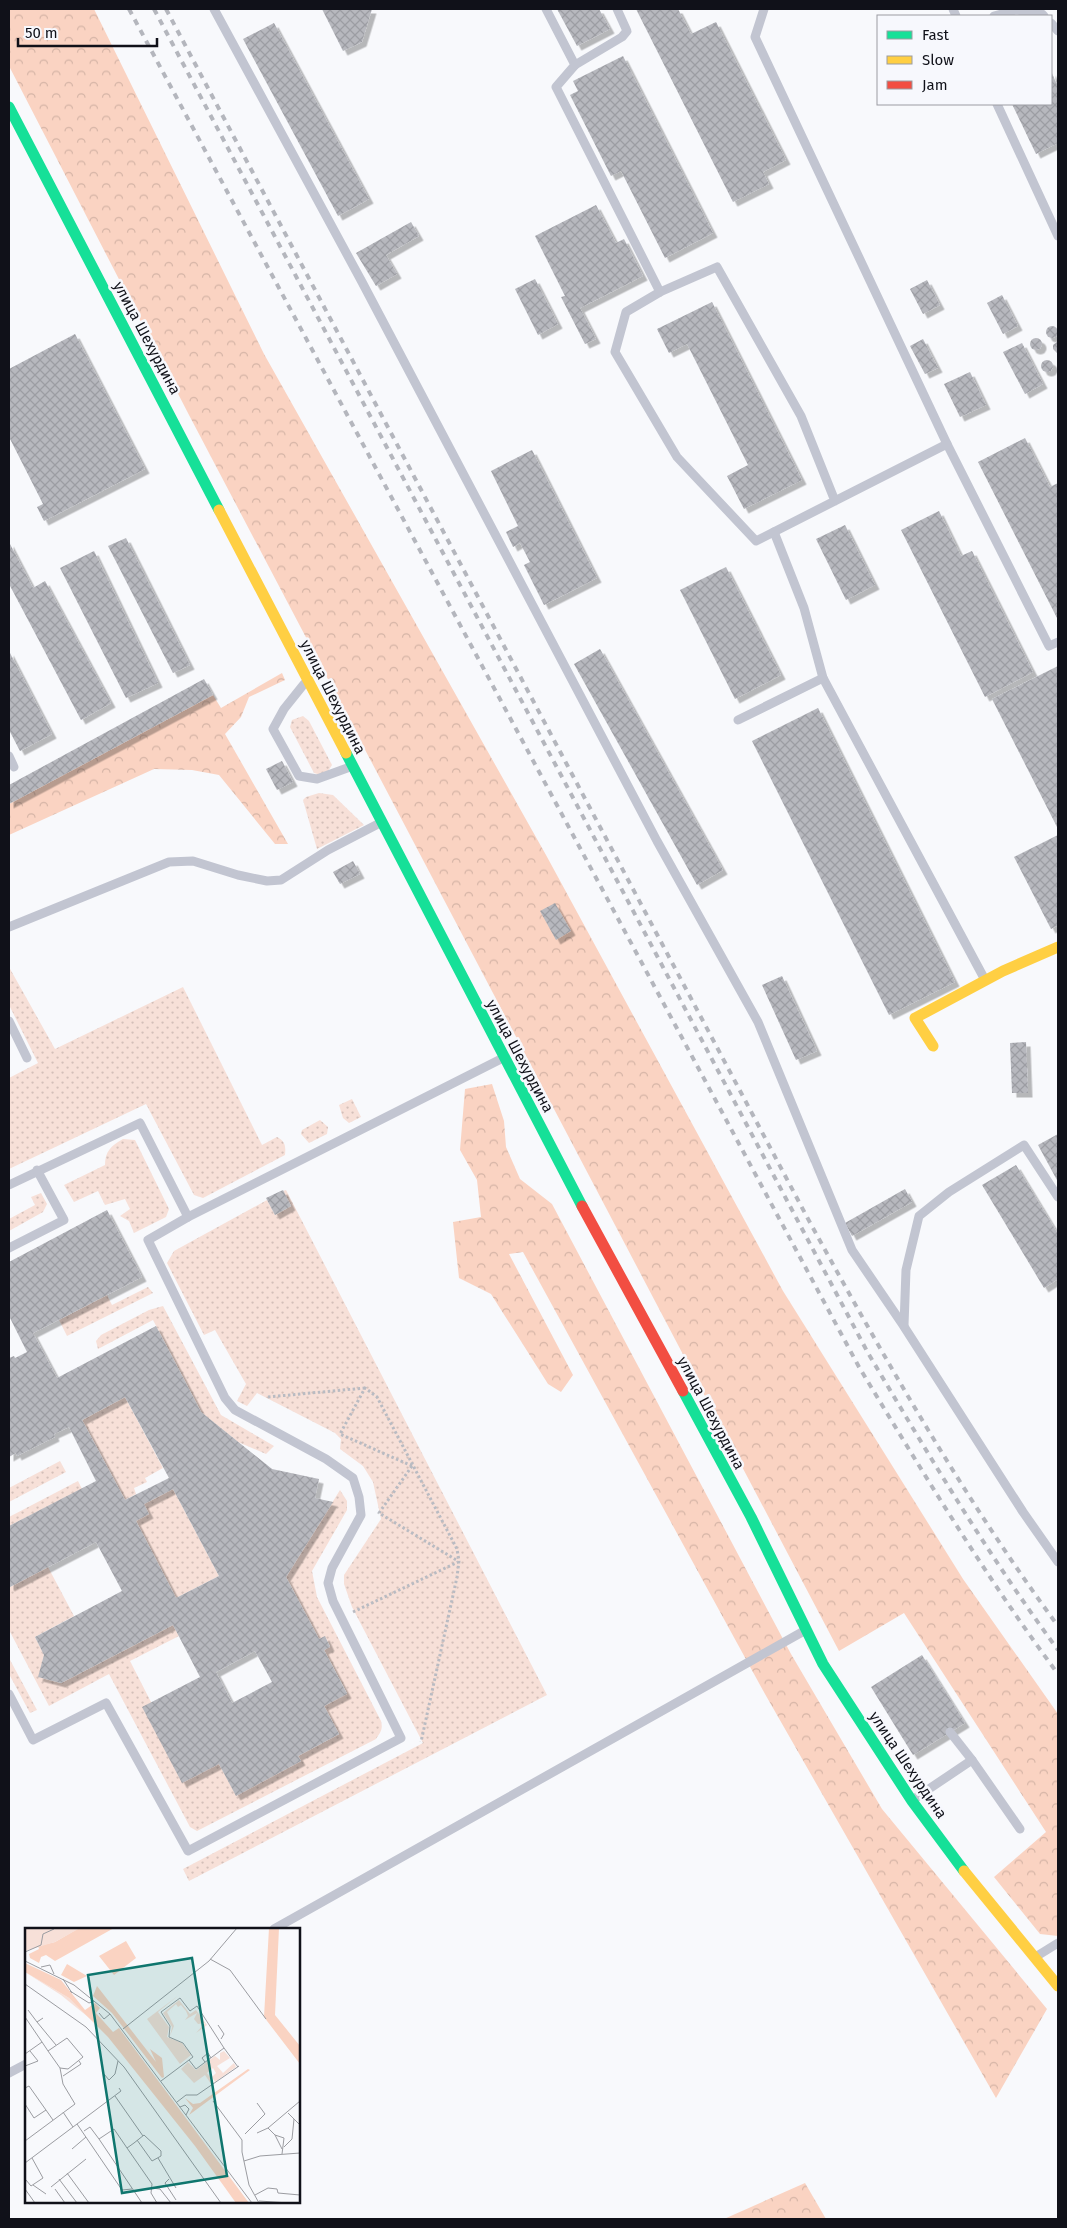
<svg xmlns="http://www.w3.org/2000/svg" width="1067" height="2228" font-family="'Fira Sans',sans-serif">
  <defs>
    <pattern id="grass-dots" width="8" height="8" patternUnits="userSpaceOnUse" patternTransform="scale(1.25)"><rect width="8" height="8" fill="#f7e0d8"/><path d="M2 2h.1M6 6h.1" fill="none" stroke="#d3bfb9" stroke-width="1.8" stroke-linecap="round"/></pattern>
    <pattern id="forest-crowns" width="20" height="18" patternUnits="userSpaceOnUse" patternTransform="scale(1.25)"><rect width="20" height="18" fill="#fad3c2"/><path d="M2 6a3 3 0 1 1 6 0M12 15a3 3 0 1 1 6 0" fill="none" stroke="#d5b4a6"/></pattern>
    <pattern id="building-cross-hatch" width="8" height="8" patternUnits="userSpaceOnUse" patternTransform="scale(1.25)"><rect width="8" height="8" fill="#b7b8be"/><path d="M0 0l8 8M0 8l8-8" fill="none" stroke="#9c9da3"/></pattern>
    <filter id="shadow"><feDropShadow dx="4.5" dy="4.5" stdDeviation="0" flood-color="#0004"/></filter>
  </defs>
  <rect width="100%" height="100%" fill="#f8f9fc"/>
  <g fill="url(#grass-dots)">
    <path d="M303 716 309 721 332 765 327 773 321 775 314 773 290 727 292 720Z"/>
    <path d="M319 793 333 795 364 825 317 849 303 800 306 797Z"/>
    <path d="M9 967 55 1049 183 987 262 1145 277 1137C285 1141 286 1146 285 1155L203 1198 194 1195 146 1104 9 1169V1078L38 1063 9 1005Z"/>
    <path d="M352 1099 361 1117 349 1123 343 1118 339 1105Z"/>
    <path d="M320 1120 328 1127 327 1134 309 1143 301 1134 302 1130Z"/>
    <path d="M123 1139 135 1140 169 1209 166 1217 134 1233 129 1221 120 1216 130 1209 125 1199 105 1205 98 1191 74 1202 64 1185 105 1165C105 1151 111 1146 123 1139Z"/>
    <path d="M286 1190 547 1695 189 1881 183 1869 423 1743 352 1607 344 1584V1575L381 1519 373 1482 363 1466 340 1449 341 1439 335 1433 257 1393 247 1406 237 1401 246 1384 215 1330 204 1335 167 1263 174 1251 267 1200 275 1215 291 1206 283 1191Z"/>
    <path d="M41 1193 47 1204 43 1212 9 1231V1219L35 1205 31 1197Z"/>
    <path d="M148 1287 153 1293 67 1336 59 1320 107 1295 112 1305Z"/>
    <path d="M163 1306 221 1415 274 1446 266 1454 238 1442 201 1412 153 1320 98 1349 96 1341 101 1335 149 1310Z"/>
    <path d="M125 1397 163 1468 145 1478 147 1482 134 1488 136 1494 125 1500 82 1420Z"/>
    <path d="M60 1461 66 1472 9 1502V1488Z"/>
    <path d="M78 1481 82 1489 9 1526V1517Z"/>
    <path d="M173 1489 219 1576 176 1598 136 1521 144 1504Z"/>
    <path d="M340 1490 347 1501V1510L312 1571 317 1597 381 1721C383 1729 381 1732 376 1739L197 1831 190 1827 109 1674 49 1706 9 1630V1585L10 1587 48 1567 74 1616 35 1637 44 1655 39 1677 61 1683 173 1625 179 1636 130 1661 151 1702 219 1764 236 1795 301 1761 298 1756 339 1734 324 1706 347 1693 324 1650 330 1646 325 1637 319 1639 286 1577Z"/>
    <path d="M9 1658 37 1710 30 1713 9 1674Z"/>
  </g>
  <g fill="url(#forest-crowns)">
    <path d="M9 9H94L264 354 546 855 783 1291 963 1579 1058 1714V1936L1040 1934 994 1877 1046 1832 904 1613 839 1651 189 415 9 66Z"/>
    <path d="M282 673 285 680 249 697 241 717 225 734 288 844H275L219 775 192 770 154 769 9 835V804L213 695 221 708Z"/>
    <path d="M492 1084 504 1121 506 1147 520 1179 552 1204 791 1654 882 1809 1047 2009 996 2098 765 1694 523 1252 509 1254 573 1375 561 1392 548 1384 491 1294 459 1278 453 1222 481 1217 477 1180 460 1150 465 1089Z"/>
    <path d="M805 2183 826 2219H724Z"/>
  </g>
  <g fill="url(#building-cross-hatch)" fill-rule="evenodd" filter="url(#shadow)">
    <path d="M322 9H372L362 42 343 51Z"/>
    <path d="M557 9H599L610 29 577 46Z"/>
    <path d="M636 9H678L691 34 716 22 786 160 763 172 769 184 733 202Z"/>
    <path d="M274 23 369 199 338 216 243 39Z"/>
    <path d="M623 56 713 233 665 258 621 171 611 176 570 95 578 91 573 81Z"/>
    <path d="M1051 71 1058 87V143L1036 154 1012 104H1051Z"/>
    <path d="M596 205 616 243 624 239 643 276 580 308 596 339 585 344 561 297 565 296 535 236Z"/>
    <path d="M411 222 419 236 386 255 397 274 376 286 356 253Z"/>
    <path d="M535 279 558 324 538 335 515 289Z"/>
    <path d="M927 280 940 305 923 314 910 289Z"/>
    <path d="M1002 295 1018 326 1003 334 987 303Z"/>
    <path d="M712 302 802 480 744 509 727 476 748 465 687 344 669 353 657 329Z"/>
    <circle cx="1052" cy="332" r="6"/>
    <path d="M75 334 145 469 44 521 37 507 43 504 9 437V369Z"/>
    <circle cx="1036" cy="344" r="6"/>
    <path d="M923 339 938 368 925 374 910 346Z"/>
    <path d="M1058 341V354L1053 349V345Z"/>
    <path d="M1022 343 1043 384 1025 394 1003 352Z"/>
    <circle cx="1047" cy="366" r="6"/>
    <path d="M970 372 986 405 960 417 944 384Z"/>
    <path d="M1025 438 1050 487 1058 483V620L978 462Z"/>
    <path d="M532 450 597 578 544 605 524 565 530 562 520 543 513 547 506 532 518 526 491 471Z"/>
    <path d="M939 511 961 556 972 551 1033 672 985 697 901 530Z"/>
    <path d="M845 525 875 585 846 600 816 539Z"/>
    <path d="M126 538 190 665 173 673 108 546Z"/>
    <path d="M9 542 33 588 45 581 111 703 81 720 9 584Z"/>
    <path d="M94 551 158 683 126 698 60 568Z"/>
    <path d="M726 567 781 675 735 699 680 590Z"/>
    <path d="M600 649 723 870 697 885 574 664Z"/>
    <path d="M9 651 52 734 20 751 9 730Z"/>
    <path d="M1058 666V829L992 699Z"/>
    <path d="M204 679 213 695 9 804V785Z"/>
    <path d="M818 708 955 982 889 1015 752 741Z"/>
    <path d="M282 761 293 782 277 790 266 769Z"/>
    <path d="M1058 835V925L1051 929 1014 857Z"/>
    <path d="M353 861 360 874 340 884 333 872Z"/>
    <path d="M555 903 571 931 556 940 540 911Z"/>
    <path d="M782 976 817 1051 796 1060 762 985Z"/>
    <path d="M1026 1042 1028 1093H1012L1010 1043Z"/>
    <path d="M1058 1134V1182L1038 1145Z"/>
    <path d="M1016 1165 1058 1234V1279L1044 1288 982 1185Z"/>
    <path d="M905 1189 912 1202 852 1236 845 1223Z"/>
    <path d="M283 1190 291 1206 275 1215 266 1198Z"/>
    <path d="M107 1210 142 1277 33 1333 57 1378 156 1326 201 1412 272 1469 319 1479 315 1498 333 1502 286 1577 319 1639 325 1636 330 1647 324 1650 347 1694 324 1706 339 1734 298 1756 301 1761 236 1796 219 1764 182 1783 142 1707 200 1677 173 1625 61 1683 38 1677 44 1655 35 1637 122 1591 96 1542 10 1587 9 1585V1526L96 1481 69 1427 54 1434 55 1437 17 1456 16 1453 9 1457V1358L14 1356 15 1358 27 1352 9 1316V1262ZM125 1397 169 1478 125 1500 82 1420ZM173 1489 219 1576 176 1598 136 1521 149 1514 144 1504ZM255 1651 272 1682 232 1703 216 1672Z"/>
    <path d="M922 1655 965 1723 913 1755 871 1687Z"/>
  </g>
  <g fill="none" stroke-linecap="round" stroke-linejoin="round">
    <g stroke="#b9bbc2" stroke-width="3" stroke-dasharray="2.5 2.5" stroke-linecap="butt">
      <path d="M268 1397 365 1388"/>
      <path d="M412 1466 340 1434 365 1388 377 1397 457 1549 459 1561 457 1577 421 1742"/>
      <path d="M412 1466 379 1513 458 1561"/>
      <path d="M353 1612 458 1562"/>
    </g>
    <g stroke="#c2c5d1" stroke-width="9">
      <path d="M214 9 362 282 657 841 758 1022 852 1250 903 1325 1023 1512 1058 1562"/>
      <path d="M546 9 575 65 556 87 660 292"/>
      <path d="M764 9 755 37 947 444"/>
      <path d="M953 9 956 16"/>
      <path d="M994 16 1016 10 1042 14 1044 16"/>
      <path d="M1051 23 1058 31"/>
      <path d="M575 65 622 37 627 31 617 9"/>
      <path d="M997 104 1058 236"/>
      <path d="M835 501 801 416 717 267 660 292 626 312 615 352 677 457 756 541 947 444 1049 646 1058 642"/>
      <path d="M774 532 804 608 823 678 984 978"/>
      <path d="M304 684 284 709 273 729 299 776 317 779 350 767"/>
      <path d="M738 720 823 678"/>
      <path d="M9 756 14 767"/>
      <path d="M9 927 169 862 193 861 238 875 267 881 281 880 328 850 378 824"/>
      <path d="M9 1021 27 1058"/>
      <path d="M9 1185 140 1123 188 1217"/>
      <path d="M9 1248 64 1220 37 1170"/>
      <path d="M904 1325 906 1270 919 1216 949 1192 1024 1145 1058 1197"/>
      <path d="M9 1694 33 1740 106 1703 188 1851 401 1738 333 1601 328 1583 332 1568 361 1515 359 1497 353 1478 326 1459 235 1410 225 1398 148 1240 188 1217 501 1059"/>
      <path d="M950 1732 972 1760"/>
      <path d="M914 1799 972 1760 1020 1829"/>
      <path d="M274 1929 804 1631"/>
      <path d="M1037 1956 1058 1943"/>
      <path d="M9 2073 26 2064"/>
    </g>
    <g stroke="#16e098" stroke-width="11">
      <path d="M9 107 219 510"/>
      <path d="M346 753 582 1206"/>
      <path d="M683 1391 751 1517 823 1664 912 1801 964 1871"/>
    </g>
    <g stroke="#ffcf43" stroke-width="11">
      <path d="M219 510 346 753"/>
      <path d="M933 1046 915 1018 1003 971 1058 947"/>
      <path d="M964 1871 1058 1986"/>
    </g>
    <path stroke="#f24e42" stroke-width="11" d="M582 1206 683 1391"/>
    <g stroke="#b4b6bd" stroke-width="4" stroke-dasharray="6 6" stroke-linecap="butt">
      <path d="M129 9 859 1367C922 1471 985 1576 1058 1674"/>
      <path d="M154 9 868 1353C928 1454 988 1555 1058 1650"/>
      <path d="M166 9 807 1217C884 1358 963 1497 1058 1626"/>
    </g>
  </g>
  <g text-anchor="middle" stroke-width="5" stroke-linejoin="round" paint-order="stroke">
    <g font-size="15" fill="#101119" stroke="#f7f8fd">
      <text transform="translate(147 338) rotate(62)" y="5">улица Шехурдина</text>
      <text transform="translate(333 697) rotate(63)" y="5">улица Шехурдина</text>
      <text transform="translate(520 1056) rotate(62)" y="5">улица Шехурдина</text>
      <text transform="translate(711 1413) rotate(62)" y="5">улица Шехурдина</text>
      <text transform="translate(908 1765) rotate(56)" y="5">улица Шехурдина</text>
    </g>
  </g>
  <g transform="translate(25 1928)">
    <rect width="275" height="275" fill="#f8f9fc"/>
    <path d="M0 44 44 70 68 93 36 67ZM154 67 133 84 144 99 142 109 157 115 166 127 155 136 122 91ZM154 72 165 86 171 82 182 97 171 105 180 95 173 96 169 91 172 85 160 92 163 88 161 83 156 77 153 79 151 76 142 84 149 98 145 108 147 99 138 85ZM199 123 205 130 192 138 198 145 209 135 211 139 190 154 187 149 191 145 188 140 182 145 189 155 186 156 180 147 169 155 156 141 163 134 171 142 190 128 195 132V125Z" fill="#f7e0d8"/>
    <path d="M54 0H89L30 33 21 27 16 29 14 35 5 30 4 26 14 21 13 18 30 14ZM244 0H254L250 87 275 118V136L239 89ZM101 13 111 30 89 47 74 28ZM0 35 36 52 60 82 70 75 75 80 71 85 88 104 94 100 224 275H211L170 218 83 109 44 70 0 44ZM42 36 62 48 49 54 36 47ZM72 58 131 134 125 121 137 130 139 149 137 150 87 85 68 68ZM223 141 225 142 164 187 168 180 160 170 168 176 175 175Z" fill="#fad3c2"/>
    <path d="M0 0H55L30 14 0 23Z" fill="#f7e0d8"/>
    <path fill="none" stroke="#9b9ca1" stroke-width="1" d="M0 24 16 17 18 6 29 1M185 31 205 42 241 91M0 33 49 57 85 86 227 275M16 39 25 37 29 46M38 51 47 65M0 56 61 99 99 139 196 275M45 63 64 75 69 73M3 82 12 94M74 85 79 91 85 86M0 89 17 114M18 90 12 94 31 117M193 97 199 106 196 111M98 101 184 33 212 0M199 120 213 139M0 126 17 114 23 123 42 110 58 129 43 141 35 140M180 134 177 130 183 125 186 130M0 138 13 133 5 123M79 146 84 152 90 146 93 133M38 148 56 136 54 133M136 153 164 132 171 141 199 120 172 78 165 83 155 70 136 84 145 98 144 109 158 115 168 129 164 132M0 160 4 158 28 192M90 168 118 208M188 173 217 212V224L224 257 234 275M152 174 161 167H172L214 138M0 176 9 190 21 182M155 179 160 177 164 181 161 187M38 184 48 199M263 185 275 197M52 196 97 262 107 261M243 200 275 173M59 203 65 199 74 211 89 201 102 220 109 215 119 207 136 223V228L127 233 112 212M232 205 243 200 250 207M220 206 240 186 232 175M74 211 117 275M0 213 50 176 38 156 35 140 23 123M259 219 267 211 269 191M102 220 127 256 126 265 132 275M47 221 61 209M257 226 259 210 250 207 257 221M133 230 151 260M219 233 235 228 275 225M0 235 96 163 94 160M42 245 64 275M34 251 52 275M144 251 140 255 151 272M1 252 6 258 18 250 7 230M8 257 21 266M26 259 61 231M127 260 135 261 146 275M0 261 10 275M30 261 40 275M230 267 243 260 252 261 253 265 275 267M234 273 264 275"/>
    <path fill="#0f766e" fill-opacity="0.15" stroke="#0f766e" stroke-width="2.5" d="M167 30 202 248 97 265 63 47Z"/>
    <rect width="275" height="275" fill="none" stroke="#101119" stroke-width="2.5"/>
  </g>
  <rect width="1067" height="2228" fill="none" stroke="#101119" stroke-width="20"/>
  <rect x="877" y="15" width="175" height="90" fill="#f7f8fd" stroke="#9b9ca2"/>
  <rect x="887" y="31" width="25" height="8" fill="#16e098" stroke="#9b9ca2"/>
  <text x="922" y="40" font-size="15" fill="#101119">Fast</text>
  <rect x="887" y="56" width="25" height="8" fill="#ffcf43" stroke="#9b9ca2"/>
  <text x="922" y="65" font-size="15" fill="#101119">Slow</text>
  <rect x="887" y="81" width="25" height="8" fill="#f24e42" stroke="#9b9ca2"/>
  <text x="922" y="90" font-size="15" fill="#101119">Jam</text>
  <path d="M18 38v8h139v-8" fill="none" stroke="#101119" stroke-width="2.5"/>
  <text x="25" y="38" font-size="15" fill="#101119" stroke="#f7f8fd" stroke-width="4" paint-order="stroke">50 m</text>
</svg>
